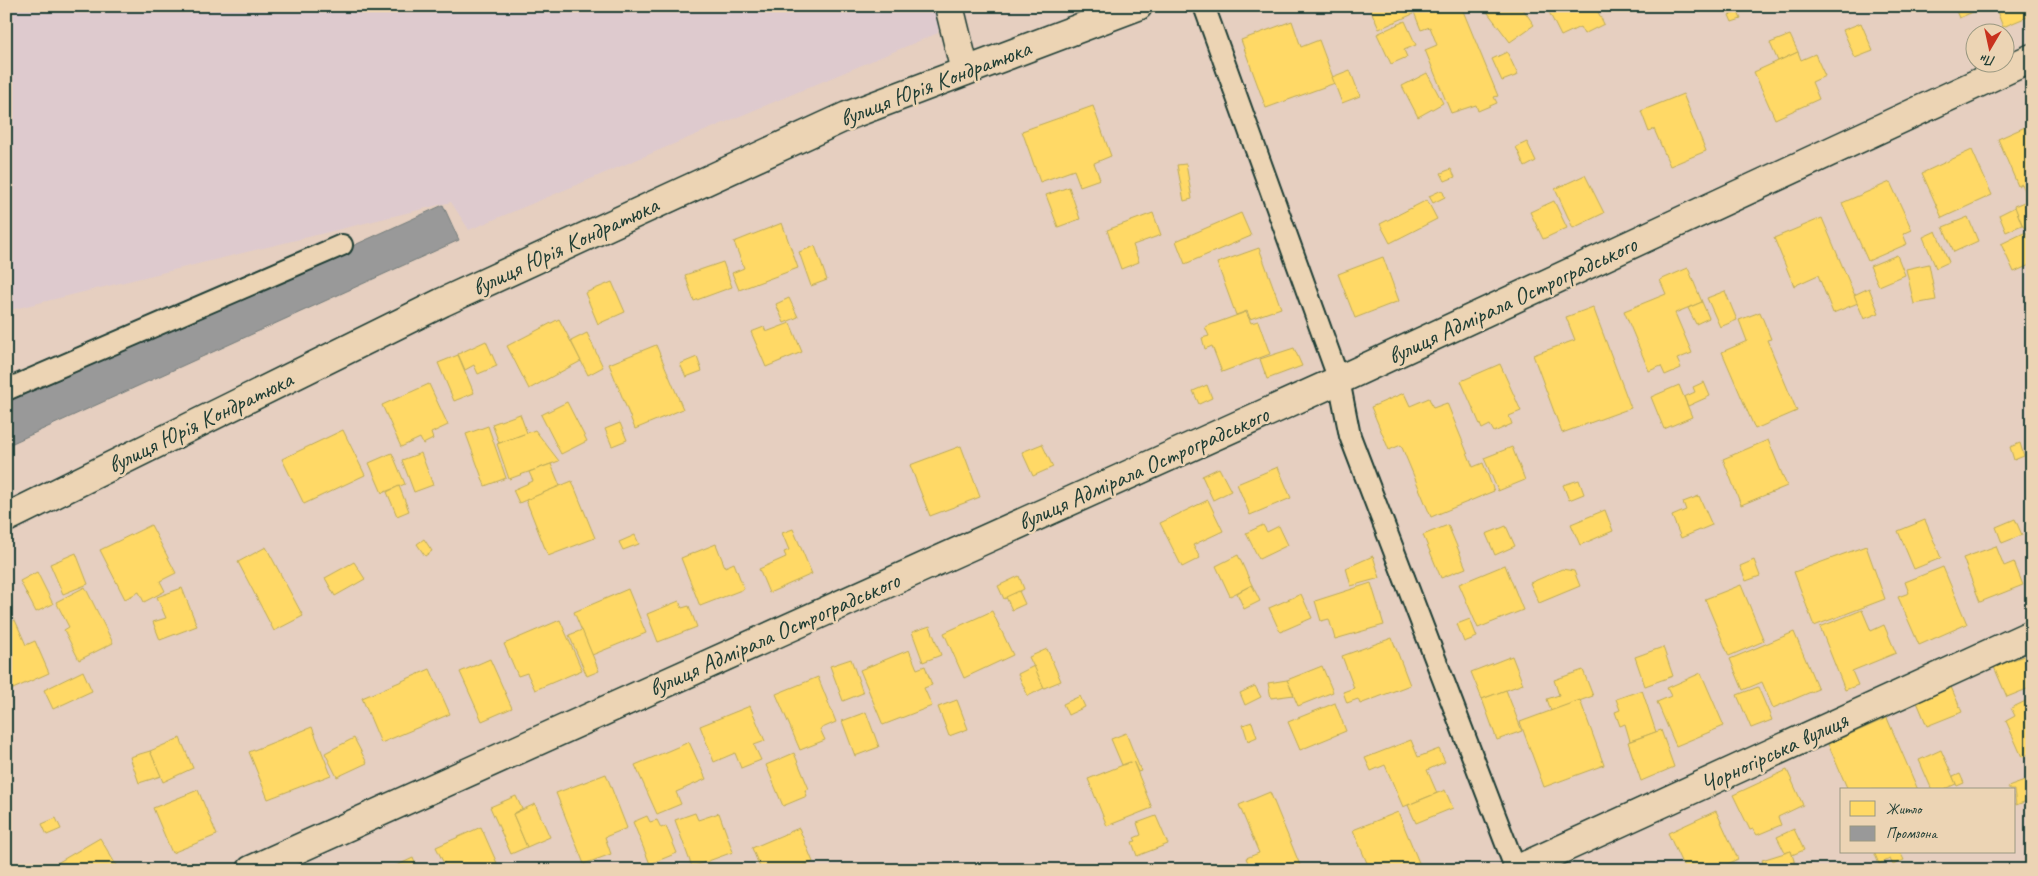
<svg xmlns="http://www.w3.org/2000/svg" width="2038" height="876" font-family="Caveat,sans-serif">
  <rect width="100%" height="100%" fill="#e6cfc0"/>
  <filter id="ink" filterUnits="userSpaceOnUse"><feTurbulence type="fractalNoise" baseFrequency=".02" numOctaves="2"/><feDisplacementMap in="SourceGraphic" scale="10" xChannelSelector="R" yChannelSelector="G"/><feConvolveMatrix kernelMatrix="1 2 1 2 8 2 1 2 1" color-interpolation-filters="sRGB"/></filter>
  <g filter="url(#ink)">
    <path fill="#decace" d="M6 6H940L938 33 469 230 451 202 6 311Z"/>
    <g fill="#ffd966" stroke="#bcaa57">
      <path d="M1369 6H1409L1413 14 1379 29Z"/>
      <path d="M1461 6 1498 96 1494 97 1497 103 1478 111 1476 105 1451 113 1425 50 1437 45 1430 27 1421 30 1412 7Z"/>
      <path d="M1489 6H1521L1534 25 1510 42 1485 9Z"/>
      <path d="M1546 6H1595L1604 24 1584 34 1580 27 1561 36Z"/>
      <path d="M1954 6H1987L1959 18Z"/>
      <path d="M1995 6H2031L2032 15 2003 27Z"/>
      <path d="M1738 12 1741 19 1732 22 1729 15Z"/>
      <path d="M1292 21 1301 47 1319 40 1335 83 1266 108 1241 40Z"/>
      <path d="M1405 21 1416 45 1404 50 1407 57 1391 64 1377 34Z"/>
      <path d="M1861 23 1873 51 1855 58 1843 30Z"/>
      <path d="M1790 35 1798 52 1778 61 1770 43Z"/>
      <path d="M1507 52 1518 75 1502 81 1492 59Z"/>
      <path d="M1798 52 1801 60 1815 54 1825 76 1812 82 1819 99 1775 119 1754 72Z"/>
      <path d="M1350 70 1360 96 1342 103 1332 77Z"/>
      <path d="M1427 73 1443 103 1418 117 1402 86Z"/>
      <path d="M1683 94 1706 151 1670 166 1654 129 1649 132 1641 111Z"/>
      <path d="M1093 106 1111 156 1094 163 1100 179 1080 186 1074 170 1040 182 1022 131Z"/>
      <path d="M2032 124V197L2028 198 2022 184 2018 186 1998 139Z"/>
      <path d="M1527 142 1536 161 1525 167 1516 147Z"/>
      <path d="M1972 150 1992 195 1942 218 1922 173Z"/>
      <path d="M1186 164 1192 199 1184 201 1177 165Z"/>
      <path d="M1451 169 1455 177 1445 181 1441 173Z"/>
      <path d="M1585 175 1604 213 1573 228 1555 189Z"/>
      <path d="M1890 182 1912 230 1903 234 1907 244 1868 261 1842 203Z"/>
      <path d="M1069 187 1080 219 1058 227 1046 195Z"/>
      <path d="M1442 190 1445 197 1433 203 1429 196Z"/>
      <path d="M2032 199V225L2024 228 2014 206Z"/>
      <path d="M1427 200 1437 219 1390 243 1380 224Z"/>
      <path d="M1554 201 1567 228 1543 239 1530 212Z"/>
      <path d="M2015 207 2022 225 2006 232 1999 215Z"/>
      <path d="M1153 213 1161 235 1133 245 1139 262 1121 269 1107 230Z"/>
      <path d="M1241 213 1251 236 1185 264 1176 241Z"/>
      <path d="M1968 217 1978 241 1954 252 1943 227Z"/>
      <path d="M1822 218 1858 303 1833 313 1818 275 1794 286 1774 238Z"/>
      <path d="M782 223 798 268 739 290 732 273 744 268 734 242Z"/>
      <path d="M1936 231 1949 262 1936 268 1923 237Z"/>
      <path d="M2026 232 2032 246V264L2014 272 2001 244Z"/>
      <path d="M815 246 827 280 811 286 799 252Z"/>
      <path d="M1259 248 1281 308 1250 319 1247 311 1236 315 1217 263Z"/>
      <path d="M1897 255 1905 275 1879 286 1870 266Z"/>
      <path d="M1383 257 1399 301 1355 318 1338 274Z"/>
      <path d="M723 262 732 287 694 301 685 275Z"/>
      <path d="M1929 264 1936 300 1914 304 1906 269Z"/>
      <path d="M1688 268 1702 302 1675 313 1692 353 1677 359 1681 368 1665 375 1661 366 1649 371 1624 311 1666 294 1660 280Z"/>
      <path d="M612 282 625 312 598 324 585 293Z"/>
      <path d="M1869 288 1879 313 1864 319 1854 295Z"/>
      <path d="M1725 291 1737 320 1720 327 1707 298Z"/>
      <path d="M789 298 798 317 784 323 776 304Z"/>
      <path d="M1702 302 1709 318 1696 324 1688 308Z"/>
      <path d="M1593 307 1631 408 1562 433 1533 355 1575 340 1566 317Z"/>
      <path d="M1246 312 1251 323 1258 321 1270 354 1222 372 1212 346 1205 349 1202 338 1209 336 1205 327Z"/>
      <path d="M1760 312 1771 339 1767 340 1797 411 1755 429 1722 352 1747 341 1739 320Z"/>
      <path d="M559 319 581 361 529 389 507 346Z"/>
      <path d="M790 323 802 352 766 367 751 332 764 327 766 332Z"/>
      <path d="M587 333 603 367 588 375 571 341Z"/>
      <path d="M486 341 497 366 478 374 474 365 465 370 458 354Z"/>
      <path d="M656 345 683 409 635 429 609 364Z"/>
      <path d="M1294 348 1302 366 1267 379 1260 359Z"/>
      <path d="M458 355 474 393 454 401 438 363Z"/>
      <path d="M697 357 702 371 686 377 680 364Z"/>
      <path d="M1500 364 1521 411 1509 416 1512 424 1494 432 1490 425 1482 429 1461 381Z"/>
      <path d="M1704 382 1710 396 1688 406 1684 397 1695 392 1693 387Z"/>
      <path d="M429 384 448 425 431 433 433 439 423 444 420 438 401 447 382 405Z"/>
      <path d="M1207 385 1212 398 1199 404 1193 391Z"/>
      <path d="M1679 385 1692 417 1664 429 1651 397Z"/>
      <path d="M1404 393 1410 406 1429 398 1433 408 1447 403 1473 467 1483 463 1494 491 1431 517 1401 445 1389 450 1371 407Z"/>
      <path d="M567 402 587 441 561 454 541 415Z"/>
      <path d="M520 414 527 433 499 443 492 424Z"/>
      <path d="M620 423 627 440 612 446 605 429Z"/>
      <path d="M488 426 506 478 485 486 466 434Z"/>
      <path d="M343 430 365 475 304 504 282 459Z"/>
      <path d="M535 430 559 461 509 479 497 444Z"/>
      <path d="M1768 440 1787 486 1741 505 1723 459Z"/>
      <path d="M2020 443 2024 456 2014 460 2010 447Z"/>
      <path d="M1042 444 1053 467 1033 476 1022 452Z"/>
      <path d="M961 446 980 497 930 516 910 465Z"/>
      <path d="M1512 447 1525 480 1498 491 1484 458Z"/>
      <path d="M392 453 405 484 382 493 369 463Z"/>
      <path d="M421 453 433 485 414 492 402 460Z"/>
      <path d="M551 464 560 486 519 503 513 490 533 481 529 472Z"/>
      <path d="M1278 467 1291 498 1250 515 1237 484Z"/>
      <path d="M1219 468 1231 491 1213 500 1202 476Z"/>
      <path d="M1579 480 1584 494 1569 500 1563 485Z"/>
      <path d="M572 481 595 538 548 556 526 500Z"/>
      <path d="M399 486 409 511 397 516 387 492Z"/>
      <path d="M1699 496 1712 525 1681 538 1672 516 1686 510 1683 502Z"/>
      <path d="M1208 500 1223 531 1193 545 1200 558 1182 567 1160 523Z"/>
      <path d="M1605 510 1613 531 1580 545 1571 524Z"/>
      <path d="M2015 519 2022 535 2002 543 1996 527Z"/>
      <path d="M1925 520 1941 558 1914 569 1898 531Z"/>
      <path d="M151 525 176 573 160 581 165 591 144 602 139 592 125 599 100 550Z"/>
      <path d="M1263 525 1267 532 1279 526 1288 545 1259 559 1246 533Z"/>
      <path d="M1448 525 1466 568 1441 578 1423 535Z"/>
      <path d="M1506 526 1515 546 1495 555 1486 534Z"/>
      <path d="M793 529 812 574 769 593 759 569 786 557 784 552 789 550 782 533Z"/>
      <path d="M635 535 639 544 623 550 619 542Z"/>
      <path d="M424 539 432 551 425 556 417 544Z"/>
      <path d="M716 544 725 567 734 563 744 589 700 606 681 558Z"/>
      <path d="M1866 546 1885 599 1814 626 1794 572Z"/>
      <path d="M1996 546 2004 566 2014 562 2023 585 1980 602 1963 558Z"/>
      <path d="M266 547 303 616 274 631 238 562Z"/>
      <path d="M76 553 88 584 63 594 50 564Z"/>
      <path d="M1238 555 1252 585 1230 596 1216 566Z"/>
      <path d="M1373 556 1380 578 1351 586 1346 568Z"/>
      <path d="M1754 560 1760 576 1746 581 1740 566Z"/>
      <path d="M354 562 365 579 335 596 325 578Z"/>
      <path d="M1505 565 1523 610 1478 628 1459 584Z"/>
      <path d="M1943 567 1967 624 1919 645 1898 597 1909 593 1905 582Z"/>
      <path d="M1562 569 1574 571 1580 586 1539 603 1530 583Z"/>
      <path d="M37 572 53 604 36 612 20 581Z"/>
      <path d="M1019 576 1024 589 1004 599 998 586Z"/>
      <path d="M1371 583 1384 625 1335 639 1329 619 1321 621 1315 601Z"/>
      <path d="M1252 585 1260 601 1244 609 1237 593Z"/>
      <path d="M1741 585 1764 641 1729 656 1705 599Z"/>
      <path d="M85 587 113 643 79 660 64 630 69 627 56 602Z"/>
      <path d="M182 588 197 626 160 640 153 622 166 618 157 597Z"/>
      <path d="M628 589 646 633 592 655 574 612Z"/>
      <path d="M1019 591 1025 604 1012 610 1006 597Z"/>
      <path d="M1301 594 1312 618 1280 632 1269 608Z"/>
      <path d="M679 601 682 608 689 606 697 627 658 642 647 614Z"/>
      <path d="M1862 610 1871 631 1884 625 1896 653 1852 671 1858 685 1845 690 1820 627Z"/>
      <path d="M992 611 1013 655 964 678 944 633Z"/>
      <path d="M1470 619 1477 637 1464 642 1457 624Z"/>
      <path d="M15 620 26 645 35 641 49 673 6 692V624Z"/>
      <path d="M560 620 582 670 535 690 527 673 518 676 504 644Z"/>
      <path d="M930 626 941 655 923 662 912 632Z"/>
      <path d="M582 630 599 671 587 676 569 635Z"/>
      <path d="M1794 632 1818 689 1773 708 1762 682 1743 690 1730 659Z"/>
      <path d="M1392 638 1410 685 1360 704 1358 699 1347 703 1343 692 1354 688 1342 656Z"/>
      <path d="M1663 647 1673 676 1645 686 1635 657Z"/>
      <path d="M1047 649 1061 681 1044 688 1029 657Z"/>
      <path d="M909 650 917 669 925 666 932 685 924 688 932 706 883 725 860 670Z"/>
      <path d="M2032 653V687L2007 697 1994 667Z"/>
      <path d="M1512 656 1523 684 1482 699 1471 672Z"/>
      <path d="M490 659 512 708 482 721 460 672Z"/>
      <path d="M851 659 863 693 843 701 830 666Z"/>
      <path d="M1034 666 1044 688 1028 696 1018 674Z"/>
      <path d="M1322 666 1333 692 1298 706 1287 680Z"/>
      <path d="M430 669 450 714 381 743 362 698Z"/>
      <path d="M1583 670 1593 696 1551 711 1547 699 1559 695 1554 680Z"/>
      <path d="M83 671 92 691 53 709 44 690Z"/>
      <path d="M1701 673 1724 726 1676 746 1657 702 1671 696 1667 688Z"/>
      <path d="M818 677 836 722 820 729 825 740 800 750 776 694Z"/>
      <path d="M1287 680 1294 695 1271 698 1268 683Z"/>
      <path d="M1255 686 1261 697 1245 705 1240 693Z"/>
      <path d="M1758 687 1772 720 1751 728 1737 695Z"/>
      <path d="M1951 687 1962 712 1927 726 1917 702Z"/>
      <path d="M1506 690 1522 731 1497 740 1482 699Z"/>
      <path d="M1642 690 1656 732 1630 741 1625 724 1620 726 1615 712 1620 710 1616 699Z"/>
      <path d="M1080 696 1085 707 1068 715 1063 704Z"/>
      <path d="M2032 698V753L2022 757 2006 721 2015 716 2011 708Z"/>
      <path d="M957 700 968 729 949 736 938 707Z"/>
      <path d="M1580 700 1604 765 1544 787 1520 722Z"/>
      <path d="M1335 703 1346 731 1300 750 1288 722Z"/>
      <path d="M750 706 765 741 754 745 761 760 741 768 735 753 714 762 700 726Z"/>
      <path d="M866 712 879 747 855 756 842 721Z"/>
      <path d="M1887 718 1918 790H1848L1828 744Z"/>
      <path d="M1252 722 1257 737 1248 741 1243 725Z"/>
      <path d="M312 727 331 775 268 799 249 752Z"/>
      <path d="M1661 730 1674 767 1641 781 1628 742Z"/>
      <path d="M1126 733 1141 771 1138 772 1133 761 1122 765 1111 739Z"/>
      <path d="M180 738 193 768 163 782 150 751Z"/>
      <path d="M354 738 367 763 337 777 325 753Z"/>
      <path d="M1411 740 1418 757 1439 749 1445 762 1427 770 1437 793 1403 807 1385 765 1371 771 1365 758Z"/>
      <path d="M689 742 706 779 676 792 681 804 657 814 635 765Z"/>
      <path d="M1941 750 1956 784 1942 790H1932L1919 760Z"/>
      <path d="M150 751 161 776 139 783 130 757Z"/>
      <path d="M794 753 809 789 805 790 807 796 783 806 766 765Z"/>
      <path d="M1133 761 1152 808 1107 826 1088 779Z"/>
      <path d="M1787 770 1803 805 1778 817 1781 825 1757 835 1753 829 1750 830 1733 795Z"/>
      <path d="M606 774 627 828 605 837 611 854 584 864 556 793Z"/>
      <path d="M1960 774 1964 783 1957 786 1953 777Z"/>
      <path d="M2030 779 2032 799 2016 805 2014 790H2010L2008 787Z"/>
      <path d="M198 790 217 835 172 853 153 808Z"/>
      <path d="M1445 790 1453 808 1416 823 1408 805Z"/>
      <path d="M1270 792 1302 870H1251L1246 858 1259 853 1239 805Z"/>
      <path d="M516 796 522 809 513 814 527 847 511 854 490 807Z"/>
      <path d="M535 804 550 837 527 847 513 814Z"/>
      <path d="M1716 811 1738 859 1715 870H1685L1668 833Z"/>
      <path d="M1398 812 1420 865 1410 870H1370L1353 830Z"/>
      <path d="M695 813 698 820 719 813 733 852 692 867 675 820Z"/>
      <path d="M647 816 650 822 657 820 661 828 666 826 677 853 650 864 633 822Z"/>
      <path d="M1156 816 1168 844 1137 856 1132 842 1136 841 1134 838 1141 835 1137 823Z"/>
      <path d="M56 818 61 829 47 835 42 824Z"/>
      <path d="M481 827 500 870H447L436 847Z"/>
      <path d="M799 828 813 862 795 870H761L752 848Z"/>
      <path d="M1794 829 1804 850 1792 855 1791 851 1785 853 1777 837Z"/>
      <path d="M100 838 119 870H55L52 866Z"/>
      <path d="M1791 851 1797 870H1765L1762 860Z"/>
      <path d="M1874 852H1900L1904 860 1893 865 1890 859 1879 864Z"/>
      <path d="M413 858 418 870H387Z"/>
      <path d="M1763 864 1765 870H1752Z"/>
    </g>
    <path fill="#999" stroke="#747d7b" d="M443 205 459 240 6 446V403Z"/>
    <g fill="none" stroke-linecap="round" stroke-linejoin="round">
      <g stroke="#1f3d34" stroke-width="24">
        <g id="lane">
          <path d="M1204 6 1339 380 1350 436 1516 870"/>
          <path d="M6 390 342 245"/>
        </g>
      </g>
      <g stroke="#1f3d34" stroke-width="31">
        <g id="street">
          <path d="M949 6 965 71"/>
          <path d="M251 870 1339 380 2032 58"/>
          <path d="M1516 870 2032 634"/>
        </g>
      </g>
      <g stroke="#1f3d34" stroke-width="31">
        <path id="secondary" d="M6 518 443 302 847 116 1138 6"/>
      </g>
      <use href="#lane" stroke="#ecd4b4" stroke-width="20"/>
      <use href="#street" stroke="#ecd4b4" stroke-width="28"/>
      <use href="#secondary" stroke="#ecd4b4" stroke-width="28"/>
    </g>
  </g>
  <g text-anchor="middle" stroke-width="5" stroke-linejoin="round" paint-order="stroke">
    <g font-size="24" fill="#1f3d34" stroke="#ecd4b4">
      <text transform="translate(935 83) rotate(-21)" y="8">вулиця Юрія Кондратюка</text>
      <text transform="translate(565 246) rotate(-25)" y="8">вулиця Юрія Кондратюка</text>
      <text transform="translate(1512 300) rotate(-25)" y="8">вулиця Адмірала Остроградського</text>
      <text transform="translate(200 422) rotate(-26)" y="8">вулиця Юрія Кондратюка</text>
      <text transform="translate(1143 468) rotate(-24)" y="8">вулиця Адмірала Остроградського</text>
      <text transform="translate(774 634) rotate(-24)" y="8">вулиця Адмірала Остроградського</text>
      <text transform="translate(1774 752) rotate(-25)" y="8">Чорногірська вулиця</text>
    </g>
  </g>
  <rect width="2038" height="876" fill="none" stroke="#ecd4b4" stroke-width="25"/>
  <rect x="12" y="12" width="2013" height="851" fill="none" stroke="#1f3d34" stroke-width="2" filter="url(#ink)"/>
  <rect x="1840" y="788" width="175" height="65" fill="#ecd4b4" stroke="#9a9881"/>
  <rect x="1850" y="801" width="25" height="15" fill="#ffd966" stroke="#9a9881"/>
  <text x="1886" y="814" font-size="15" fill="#1f3d34">Житло</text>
  <rect x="1850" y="826" width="25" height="15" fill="#999999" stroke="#9a9881"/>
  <text x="1886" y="838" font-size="15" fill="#1f3d34">Промзона</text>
  <g transform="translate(1990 48) rotate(189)"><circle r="24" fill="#ecd4b4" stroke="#9a9881"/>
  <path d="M0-4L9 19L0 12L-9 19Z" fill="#c8321e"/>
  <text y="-8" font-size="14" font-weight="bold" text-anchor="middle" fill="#1f3d34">Пн</text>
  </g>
</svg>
